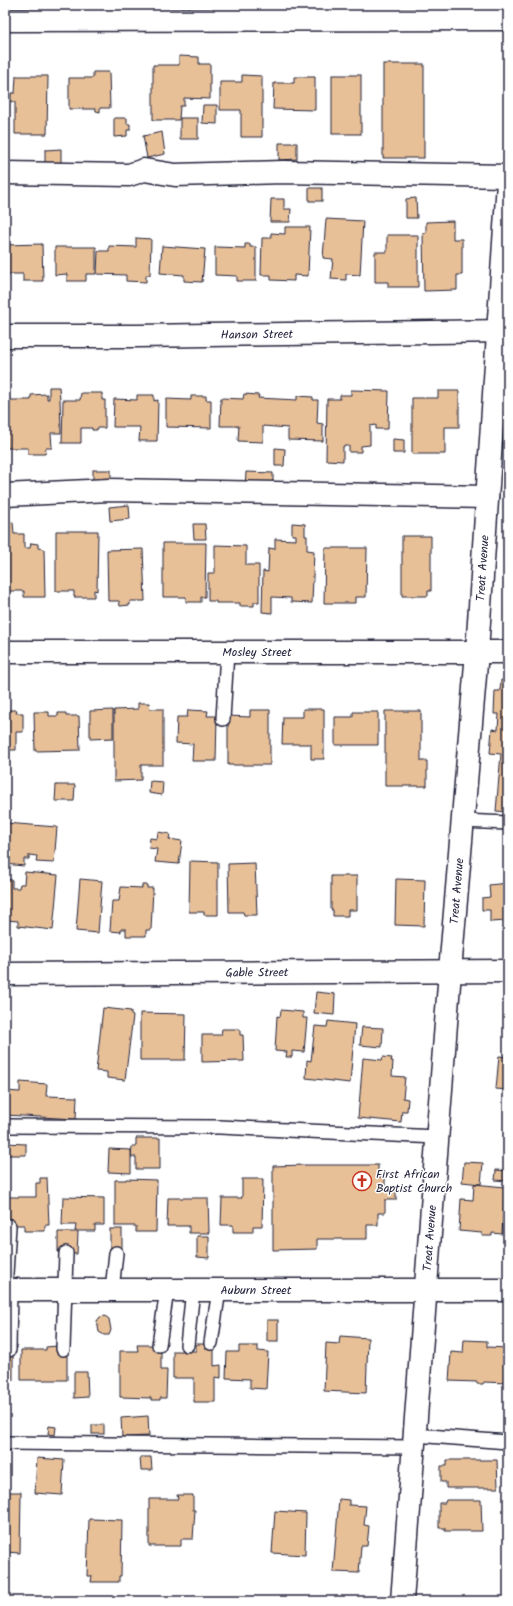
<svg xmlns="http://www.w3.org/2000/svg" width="513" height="1606" font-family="Kalam,sans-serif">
  <rect width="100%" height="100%" fill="#fff"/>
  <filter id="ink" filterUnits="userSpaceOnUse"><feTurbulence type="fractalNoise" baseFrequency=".025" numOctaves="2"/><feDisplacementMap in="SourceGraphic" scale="8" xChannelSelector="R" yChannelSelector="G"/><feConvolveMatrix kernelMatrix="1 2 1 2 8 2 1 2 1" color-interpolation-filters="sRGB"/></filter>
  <g filter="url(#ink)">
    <g fill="#e8c098" stroke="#22223b">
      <path d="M179 56 199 57V64H210V99L184 98V106H180L179 120H153V65H179Z"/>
      <rect x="383" y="64" width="41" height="94"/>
      <path d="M93 72H109L110 108H100V112L96 111V109H69V78H93Z"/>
      <path d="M242 75 262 76V137H241V110H220V82H242Z"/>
      <rect x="332" y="75" width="29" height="59"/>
      <path d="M16 76H48L47 134H15V102H11V93H15Z"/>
      <path d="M294 77H315V110L273 109 274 83H294Z"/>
      <path d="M203 105H217V124L202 123Z"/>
      <path d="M114 118H127V124H130V130H127V136L114 137Z"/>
      <rect x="180" y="118" width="18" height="21"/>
      <path d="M162 132 165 154 147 158 143 136Z"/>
      <path d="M279 143H297V159L279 160Z"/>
      <path d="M61 149V163H45V150Z"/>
      <rect x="309" y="188" width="13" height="13"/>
      <path d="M416 198 417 218H406V199Z"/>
      <path d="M271 199H284V209H291L290 222H270Z"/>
      <path d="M326 219 363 221 360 275 346 274V280L331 279 333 259 323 258Z"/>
      <path d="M453 221V239H462V275H457V290L424 291 423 233H426V222Z"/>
      <path d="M285 227H310L308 276 294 275V281L271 280V275H261L262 238H271V233L285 234Z"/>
      <path d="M387 235H418V287H388V282H375V252H387Z"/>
      <path d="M136 238 151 239 150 275H146V282L126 281V275L97 274 98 251H109V246L136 247Z"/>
      <path d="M42 244 43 281H23V274H5V245Z"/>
      <path d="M245 244H250V247H256V281H237V276L215 275V247L245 248Z"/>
      <path d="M162 246 205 249 202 282 184 281V275L160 273Z"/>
      <path d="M55 247H96V274H86V281H67V274L55 275Z"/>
      <path d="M49 387H59L60 399 61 433H51L52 448H46L45 454H28V448H7L6 400H31V395L47 394V399H49Z"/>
      <path d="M351 390 389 391 388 429H376V425L370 426V445L361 446V452H349V446H343V461L326 460 327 399H340V395H351Z"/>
      <path d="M438 391H459V427H445V454H412V398H438Z"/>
      <path d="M81 393H102V400H105V428H97V430H92V428H81V443H62L63 400H80Z"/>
      <path d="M244 394 259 395 258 398 297 400V396L313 397V400H318L317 423 323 424V441L288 440V428L263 426V442L238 441 239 426H220L221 398 243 399Z"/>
      <path d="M137 395H154V401L158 400 157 441H139L140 427H113L114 399 137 400Z"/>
      <path d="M191 396H206V400H211V428L166 427V399L191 400Z"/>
      <path d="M393 439 404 440V453H393Z"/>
      <path d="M275 448 285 449 284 466H275Z"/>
      <rect x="93" y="470" width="18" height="10"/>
      <path d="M246 472 273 473V487H245Z"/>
      <path d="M129 505 130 519 110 521 109 507Z"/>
      <path d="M13 522 14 534H24V548H30L31 543 38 544V548L44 549 45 597H24V591H5V523Z"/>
      <path d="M292 523 305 524V536H307V550L314 551 312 603 291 602V598L272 597V613L262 612 263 571 268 572 269 548 275 549V539L296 540V535H292Z"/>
      <path d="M193 524H205L206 539H194Z"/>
      <path d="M56 531H98L97 591 94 590V597H74V591H56Z"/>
      <path d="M402 536H431V591H428V596H402Z"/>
      <path d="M163 543H206L205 597H201V602H186V597H163Z"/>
      <path d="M215 545 246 546V565H259V602H254V606H240V603H216V601H208V573H215Z"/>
      <path d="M325 548H367L366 597H355V603H324Z"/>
      <path d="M143 549 145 601H130V605L120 606 119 601H108L107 550Z"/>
      <path d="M508 591V614H506V592Z"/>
      <path d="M501 680 508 681V812L496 811 501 754 490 753 492 729 498 730 499 714H494L495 691H500Z"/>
      <path d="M138 703H149L150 709H163V765H141V780L114 781V710L138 709Z"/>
      <path d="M303 709H324V759H311V744H282L283 717H303Z"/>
      <path d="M5 710H17L16 713H23V732H16V750H5Z"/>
      <path d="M113 710V738L90 739V711Z"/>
      <path d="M188 710 208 711 207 716H217L216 761H192L193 744 176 743 177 717H187Z"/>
      <path d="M250 710H270V765H228V716L250 717Z"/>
      <path d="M385 711H421V761H427V786H385Z"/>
      <path d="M34 712H49V716H58V713H66V716H79L80 750 35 751Z"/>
      <path d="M353 712H378V745H335V717H353Z"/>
      <path d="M150 781 163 782 162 795 149 793Z"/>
      <path d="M56 785H75L74 801H55Z"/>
      <path d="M5 823 57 827 54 863 36 862 37 856 29 855V859H24V866L5 864Z"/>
      <path d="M158 832 170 834 169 839 182 841 179 864 155 862 157 849 149 848 150 838 157 839Z"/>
      <path d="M190 861 218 862V915H204V912H189Z"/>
      <path d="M255 863 257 915H244L243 912H229L228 864Z"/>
      <path d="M25 872 58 875 53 930 18 926V921L6 920 5 931V879L12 880V888H19L20 884H24Z"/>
      <path d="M331 876H357V910H348V916H333V910H331Z"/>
      <path d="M80 879 102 881 98 933 76 931Z"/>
      <path d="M396 879 425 880 424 926 395 925Z"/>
      <path d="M508 883V921L490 922V910H482V898L490 897 489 885Z"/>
      <path d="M142 885H147V888H153L151 930H146V936H126V929H121V932L110 931 112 901H119L121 887 142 888Z"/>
      <path d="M316 992 335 994 334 1015 314 1013Z"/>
      <path d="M103 1008 131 1011V1015L133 1016 125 1080 107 1078V1072L96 1071Z"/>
      <path d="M281 1010 303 1012V1018H307L304 1052 292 1051V1057H286L287 1052 275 1051 277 1016 280 1017Z"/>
      <path d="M140 1013 186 1014 185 1060H140Z"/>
      <path d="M328 1021 355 1024 350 1083 306 1078 307 1060 311 1061 315 1026 327 1027Z"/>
      <path d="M362 1027 383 1028 382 1047 360 1045Z"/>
      <path d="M222 1029H240V1035H243L244 1061 202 1062V1035H221Z"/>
      <path d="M499 1056 508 1057V1090L496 1089Z"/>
      <path d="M383 1057 392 1058 391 1061H393L392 1076 405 1077 403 1098 408 1099 407 1111H402L401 1122 358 1118 363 1058 382 1060Z"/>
      <path d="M20 1082 47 1084 46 1096 77 1097 76 1119 5 1115V1091L20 1092Z"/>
      <path d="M136 1138H160V1169H136V1157H131L132 1146H136Z"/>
      <path d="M5 1143 26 1144V1155H5Z"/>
      <path d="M109 1149 131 1150V1173L108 1172Z"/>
      <path d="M464 1162 483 1163 481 1184 462 1182Z"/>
      <path d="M305 1165H378V1177H385V1188H396V1200H385V1213H378V1225H367V1239H317V1249L273 1250V1166Z"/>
      <path d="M496 1170 508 1171V1181L495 1180Z"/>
      <path d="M40 1178H47L49 1225H45V1231H24V1225H8L7 1197H36V1183H40Z"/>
      <path d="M126 1179 157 1180 156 1232H136V1226H115V1180H126Z"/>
      <path d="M242 1179H263L262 1226H253V1232H233V1225H221L222 1198H242Z"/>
      <path d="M474 1184 505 1187 502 1234 492 1233V1236H482V1233L459 1231 461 1199 473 1200Z"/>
      <path d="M63 1197 104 1198V1225H95V1231H75L76 1225H62Z"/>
      <path d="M168 1198H208L209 1233H189V1226H167Z"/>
      <rect x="110" y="1229" width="12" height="24"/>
      <path d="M58 1232H78L77 1254 58 1253Z"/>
      <path d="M197 1236H209V1258L197 1257Z"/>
      <path d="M105 1316 109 1319 111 1330 109 1335H104L99 1332 97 1321 100 1317Z"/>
      <rect x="267" y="1320" width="11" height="21"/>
      <path d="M340 1336 368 1338 366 1393 324 1391 326 1343 339 1344Z"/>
      <path d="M464 1340 487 1341V1347L508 1348V1383L484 1382 483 1384H477V1382L449 1381 451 1352 463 1353Z"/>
      <path d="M196 1344H214V1366L221 1365V1378L215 1377V1402H194V1378H173V1351H196Z"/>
      <path d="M137 1345H161V1370H167L166 1398H160V1400H151V1398L120 1397V1351H138Z"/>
      <path d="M57 1346V1351H67V1380H21V1350H46V1347Z"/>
      <path d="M239 1346H258V1351L268 1352 266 1389 250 1388V1379L226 1378 227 1352H239Z"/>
      <rect x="5" y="1350" width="8" height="30"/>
      <path d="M74 1372H87L88 1397 74 1398Z"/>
      <path d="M148 1416 149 1436 122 1437 121 1418Z"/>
      <rect x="92" y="1425" width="12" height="9"/>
      <path d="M49 1426 56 1427 55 1435 48 1434Z"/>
      <path d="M140 1457H151L152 1470H141Z"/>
      <path d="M37 1458 64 1460 62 1495 35 1493Z"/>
      <path d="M447 1460H497L498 1488H446V1482H441V1466H447Z"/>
      <path d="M5 1492H21L20 1553 5 1552Z"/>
      <path d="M177 1495H193V1510H195L193 1539H181V1546H149V1499H178Z"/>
      <path d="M339 1499 349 1500V1505L366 1506 364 1525 369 1526 367 1546H361L359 1573 333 1572Z"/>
      <path d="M446 1500H481L482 1531H445V1528H439V1503H445Z"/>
      <path d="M275 1511 306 1513 305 1555 272 1553Z"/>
      <path d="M89 1519 122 1520 121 1576H119V1582H91L92 1576H87Z"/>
    </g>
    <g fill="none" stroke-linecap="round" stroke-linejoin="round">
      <g stroke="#22223b" stroke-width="16">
        <g id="service">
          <path d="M223 719 227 652"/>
          <path d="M462 821 508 823"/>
          <path d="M5 1126 220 1127 437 1137"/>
          <path d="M5 1290 9 1226"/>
          <path d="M112 1290 116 1253"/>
          <path d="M211 1343 219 1290"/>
          <path d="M159 1345 167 1290"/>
          <path d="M187 1345 193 1290"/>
          <path d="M63 1349 66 1253"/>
          <path d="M9 1350 10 1290"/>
          <path d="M415 1435 508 1442"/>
          <path d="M5 1443 414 1447"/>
        </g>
      </g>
      <g stroke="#22223b" stroke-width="25">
        <g id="minor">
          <path d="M5 20 508 19"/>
          <path d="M5 173 129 175 144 170 175 175 283 172 508 176"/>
          <path id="s1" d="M5 336H137L508 331"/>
          <path d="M5 495 109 490 487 497"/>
          <path id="s2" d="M5 652H508"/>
          <path id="s3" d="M5 974 508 971"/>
          <path id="s4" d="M5 1290H508"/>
          <path id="s5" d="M402 1601 450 971 477 652 508 182"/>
        </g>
      </g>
      <use href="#service" stroke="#fff" stroke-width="13"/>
      <use href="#minor" stroke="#fff" stroke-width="22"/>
    </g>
  </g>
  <defs>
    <g id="church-ring" transform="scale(1)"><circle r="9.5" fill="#fff" stroke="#c8321e" stroke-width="1.5"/><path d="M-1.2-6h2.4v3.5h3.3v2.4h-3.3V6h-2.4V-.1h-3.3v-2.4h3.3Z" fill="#c8321e"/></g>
  </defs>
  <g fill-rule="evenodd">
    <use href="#church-ring" x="362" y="1181"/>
  </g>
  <g text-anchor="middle" stroke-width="3" stroke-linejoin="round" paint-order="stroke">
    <g font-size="12" fill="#22223b" stroke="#fff">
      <text dy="4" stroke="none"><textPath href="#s1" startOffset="252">Hanson Street</textPath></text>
      <text dy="4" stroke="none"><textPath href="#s5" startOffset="1036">Treat Avenue</textPath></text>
      <text dy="4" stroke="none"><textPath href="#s2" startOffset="252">Mosley Street</textPath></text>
      <text dy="4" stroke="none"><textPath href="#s5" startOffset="712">Treat Avenue</textPath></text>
      <text dy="4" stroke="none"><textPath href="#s3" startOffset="252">Gable Street</textPath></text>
      <text dy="4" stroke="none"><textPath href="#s5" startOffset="364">Treat Avenue</textPath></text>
      <text dy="4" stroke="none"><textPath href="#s4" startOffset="251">Auburn Street</textPath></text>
    </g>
    <g font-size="12" fill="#22223b" stroke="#fff" text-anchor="start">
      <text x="376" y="1178">First African<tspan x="376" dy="14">Baptist Church</tspan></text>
    </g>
  </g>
  <rect width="513" height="1606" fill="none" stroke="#fff" stroke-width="20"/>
  <rect x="10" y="10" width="493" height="1586" fill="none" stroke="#22223b" stroke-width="1.5" filter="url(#ink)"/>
</svg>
